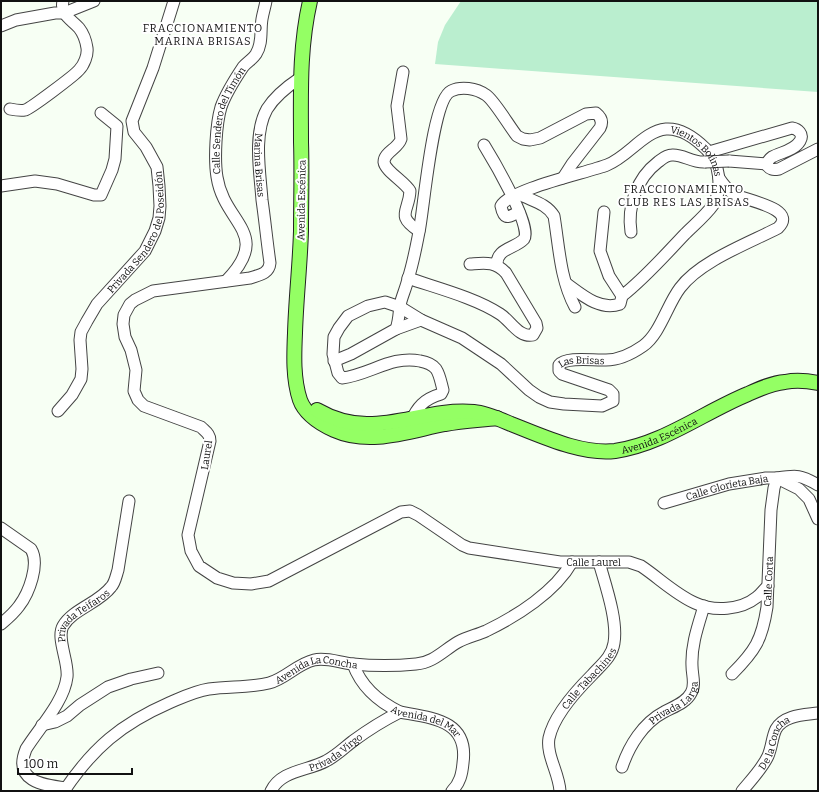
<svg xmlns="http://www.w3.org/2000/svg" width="819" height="792" font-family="Bitter,serif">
  <rect width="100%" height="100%" fill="#f7fff4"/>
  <path fill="#baeecf" d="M461 1H818V92L435 64 438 42 445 25Z"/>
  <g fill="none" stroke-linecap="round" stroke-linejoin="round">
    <g stroke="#444" stroke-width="13">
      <g id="minor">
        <path d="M1 26 16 20 55 13H64L94 1"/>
        <path d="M403 72 397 106 401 139C398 149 384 152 384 162 385 171 405 182 410 191 409 212 395 215 419 231"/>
        <path id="s1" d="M300 78C288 86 275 96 267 109 253 134 260 172 262 200 265 221 267 242 270 263 269 274 259 275 250 278L153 291 135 300 130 304 124 315 123 324 125 337 131 350 136 370 134 391 138 400 144 406 201 427C206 432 210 434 210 441L188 535 191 551 199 566 217 578 233 583 251 584 269 581 401 512 410 511 418 515 462 545 469 548 560 562H629L641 566C659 578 675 594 695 603 714 612 741 610 757 597 761 594 764 589 768 586"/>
        <path d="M10 109C15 110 21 111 25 110 30 109 75 75 79 70 84 65 88 55 87 48 86 41 83 33 79 28 71 19 60 15 63 1"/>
        <path d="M484 145C492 158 533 227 524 239 515 249 496 248 497 265"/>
        <path d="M709 152 792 128C798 129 804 134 800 141 794 151 781 152 772 157 769 159 768 161 766 164 770 170 773 170 779 169L818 149"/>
        <path d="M729 161 766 164"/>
        <path d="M1 186 35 181 57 184 94 195H101L112 170 115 159 117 126 101 113"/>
        <path d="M519 194C532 201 546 203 554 216 559 246 560 279 575 307"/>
        <path id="s2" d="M519 212C508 217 504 221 501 206 510 189 586 173 607 165 628 157 644 131 666 129 681 128 696 139 706 149 720 162 723 189 713 205 706 215 694 225 685 234 665 255 645 278 622 296L609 276 600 251 604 212"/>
        <path d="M631 232C627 206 637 178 658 162 662 159 666 155 672 155 683 154 692 163 705 162"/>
        <path d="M408 278C437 288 476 298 500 314 511 321 519 338 533 335L537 328 536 323 506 273C495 261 485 263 470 264"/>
        <path id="s3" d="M226 281C273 233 224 224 217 177 214 159 216 124 221 107 226 93 235 79 243 67 247 62 253 59 256 54 263 43 260 31 262 19 263 13 265 7 266 1"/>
        <path d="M567 284C582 295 600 311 620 304L622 296"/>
        <path d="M396 329 421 320"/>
        <path d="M334 361 351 354 396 329C399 321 399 313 400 305 402 296 406 288 408 279 413 264 416 247 419 232 424 209 432 100 451 91 461 86 476 88 486 95 494 100 509 126 517 136L523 139 530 140 540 138 586 114 596 113C601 117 603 122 600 128L572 164 563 178"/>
        <path id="s4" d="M58 411 72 395 81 379 82 369 80 340 81 332 87 321 97 304 145 251 155 231 159 218 160 206 159 186 157 167 146 147 134 132 132 121 153 68 174 1"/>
        <path id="s5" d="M410 423C417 407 424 399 441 394L443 390C441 383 440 375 436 369 432 364 426 362 420 361 392 355 369 375 342 378L338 373 333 354 334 337 339 328 348 316 368 306 385 302 400 307 421 320 462 338 501 364 529 390 539 397 550 402 564 404 602 406 613 401V394L609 390 562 374 559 371V365C567 356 594 361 606 360 619 360 633 353 643 346 660 334 667 305 680 288 700 261 749 243 778 228 799 208 743 200 734 194 729 191 723 184 719 178"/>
        <path id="s6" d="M664 503 729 484 766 478H777L799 489 809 499 818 519"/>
        <path d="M1 528 31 549C40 564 29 593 19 606 14 613 7 619 1 624"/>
        <path id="s7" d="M353 664C361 686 379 702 400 712 432 718 469 720 463 763 462 774 460 783 452 791"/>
        <path id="s8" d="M732 674C755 651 762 640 767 607L771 510 774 488 777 478C797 475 801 475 818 485"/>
        <path d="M42 725 55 722 67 716 80 705 108 687 131 679 158 673"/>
        <path id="s9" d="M622 767C629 746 643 723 664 712 673 707 686 703 691 693 696 685 692 675 692 666 691 645 698 626 704 606"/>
        <path id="s10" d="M66 788C42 785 13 781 26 749 39 728 64 702 67 677 69 662 56 638 63 626 73 609 99 603 111 587 115 583 116 576 118 570L129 501"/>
        <path id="s11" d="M64 791C93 748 121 724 169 703 181 698 195 691 209 689 229 686 249 688 269 683 285 679 297 664 314 660 327 657 340 663 353 664 373 666 396 666 416 664 433 663 444 650 458 642 467 637 477 635 486 631 517 616 555 592 572 562"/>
        <path id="s12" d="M271 791C281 770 308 771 326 761 336 756 344 748 353 741 368 730 384 720 400 712"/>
        <path id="s13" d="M560 791C559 773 546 755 549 738 554 715 576 691 592 675 601 665 612 657 614 643 618 620 605 584 599 562"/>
        <path id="s14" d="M742 791C751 780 762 769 768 756 772 747 772 737 776 729 784 715 804 715 818 713"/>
      </g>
    </g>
    <g stroke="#222" stroke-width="16">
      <g id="major">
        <path d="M310 1C299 49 301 94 301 142 302 172 301 202 301 231 300 265 296 299 295 333 294 355 293 379 300 400 305 414 321 424 334 430 370 446 409 431 445 424 463 421 480 420 497 418"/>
        <path id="s15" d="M317 410C374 443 417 407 474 412 486 413 499 419 511 424 542 436 582 455 615 451 663 444 704 412 748 394 759 389 772 383 785 382 795 380 808 381 818 383"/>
      </g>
    </g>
    <use href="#minor" stroke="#fff" stroke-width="11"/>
    <use href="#major" stroke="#94ff64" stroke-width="14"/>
    <g stroke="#444" stroke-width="13" stroke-linecap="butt">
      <path id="minor-bridge" d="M705 162 729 161"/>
    </g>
    <use href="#minor-bridge" stroke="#fff" stroke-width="11"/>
  </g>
  <g text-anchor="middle" stroke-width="4" stroke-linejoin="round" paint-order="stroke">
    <g font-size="10" fill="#111" stroke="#fff">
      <text dy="4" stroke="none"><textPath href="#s3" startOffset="176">Calle Sendero del Timón</textPath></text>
      <text dy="4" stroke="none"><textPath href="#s2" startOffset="251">Vientos Bolinas</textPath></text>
      <text dy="4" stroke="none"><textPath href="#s1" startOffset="103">Marina Brisas</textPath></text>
      <text transform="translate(301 200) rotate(-89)" y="4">Avenida Escénica</text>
      <text dy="4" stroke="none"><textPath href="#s4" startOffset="205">Privada Sendero del Poseidón</textPath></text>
      <text dy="4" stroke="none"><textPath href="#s5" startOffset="633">Las Brisas</textPath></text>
      <text dy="4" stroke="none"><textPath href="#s15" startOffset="355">Avenida Escénica</textPath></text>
      <text transform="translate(206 455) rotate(-81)" y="4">Laurel</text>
      <text dy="4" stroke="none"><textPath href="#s6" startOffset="65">Calle Glorieta Baja</textPath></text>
      <text dy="4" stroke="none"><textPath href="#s1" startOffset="1098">Calle Laurel</textPath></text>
      <text dy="4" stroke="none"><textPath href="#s8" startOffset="103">Calle Corta</textPath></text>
      <text dy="4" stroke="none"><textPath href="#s10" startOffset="225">Privada Teifaros</textPath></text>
      <text dy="4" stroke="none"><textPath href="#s11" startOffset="293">Avenida La Concha</textPath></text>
      <text dy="4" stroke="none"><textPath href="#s13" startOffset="127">Calle Tabachines</textPath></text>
      <text dy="4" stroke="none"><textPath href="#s9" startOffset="85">Privada Larga</textPath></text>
      <text dy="4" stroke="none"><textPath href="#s7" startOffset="97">Avenida del Mar</textPath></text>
      <text dy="4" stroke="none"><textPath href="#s14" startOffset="59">De la Concha</textPath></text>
      <text dy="4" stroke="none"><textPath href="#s12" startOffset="77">Privada Virgo</textPath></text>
    </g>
    <g font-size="11" letter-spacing="1" fill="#111" stroke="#fff">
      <text x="203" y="32">FRACCIONAMIENTO<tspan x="203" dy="13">MARINA BRISAS</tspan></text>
      <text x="684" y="193">FRACCIONAMIENTO<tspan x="684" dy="13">CLUB RES LAS BRISAS</tspan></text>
    </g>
  </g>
  <rect width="819" height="792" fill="none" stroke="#111111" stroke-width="4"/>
  <path d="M18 768v6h114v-6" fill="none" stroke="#111111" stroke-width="2"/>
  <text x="24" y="768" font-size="12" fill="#111111" stroke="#ffffff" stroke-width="3" paint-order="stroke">100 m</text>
</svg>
